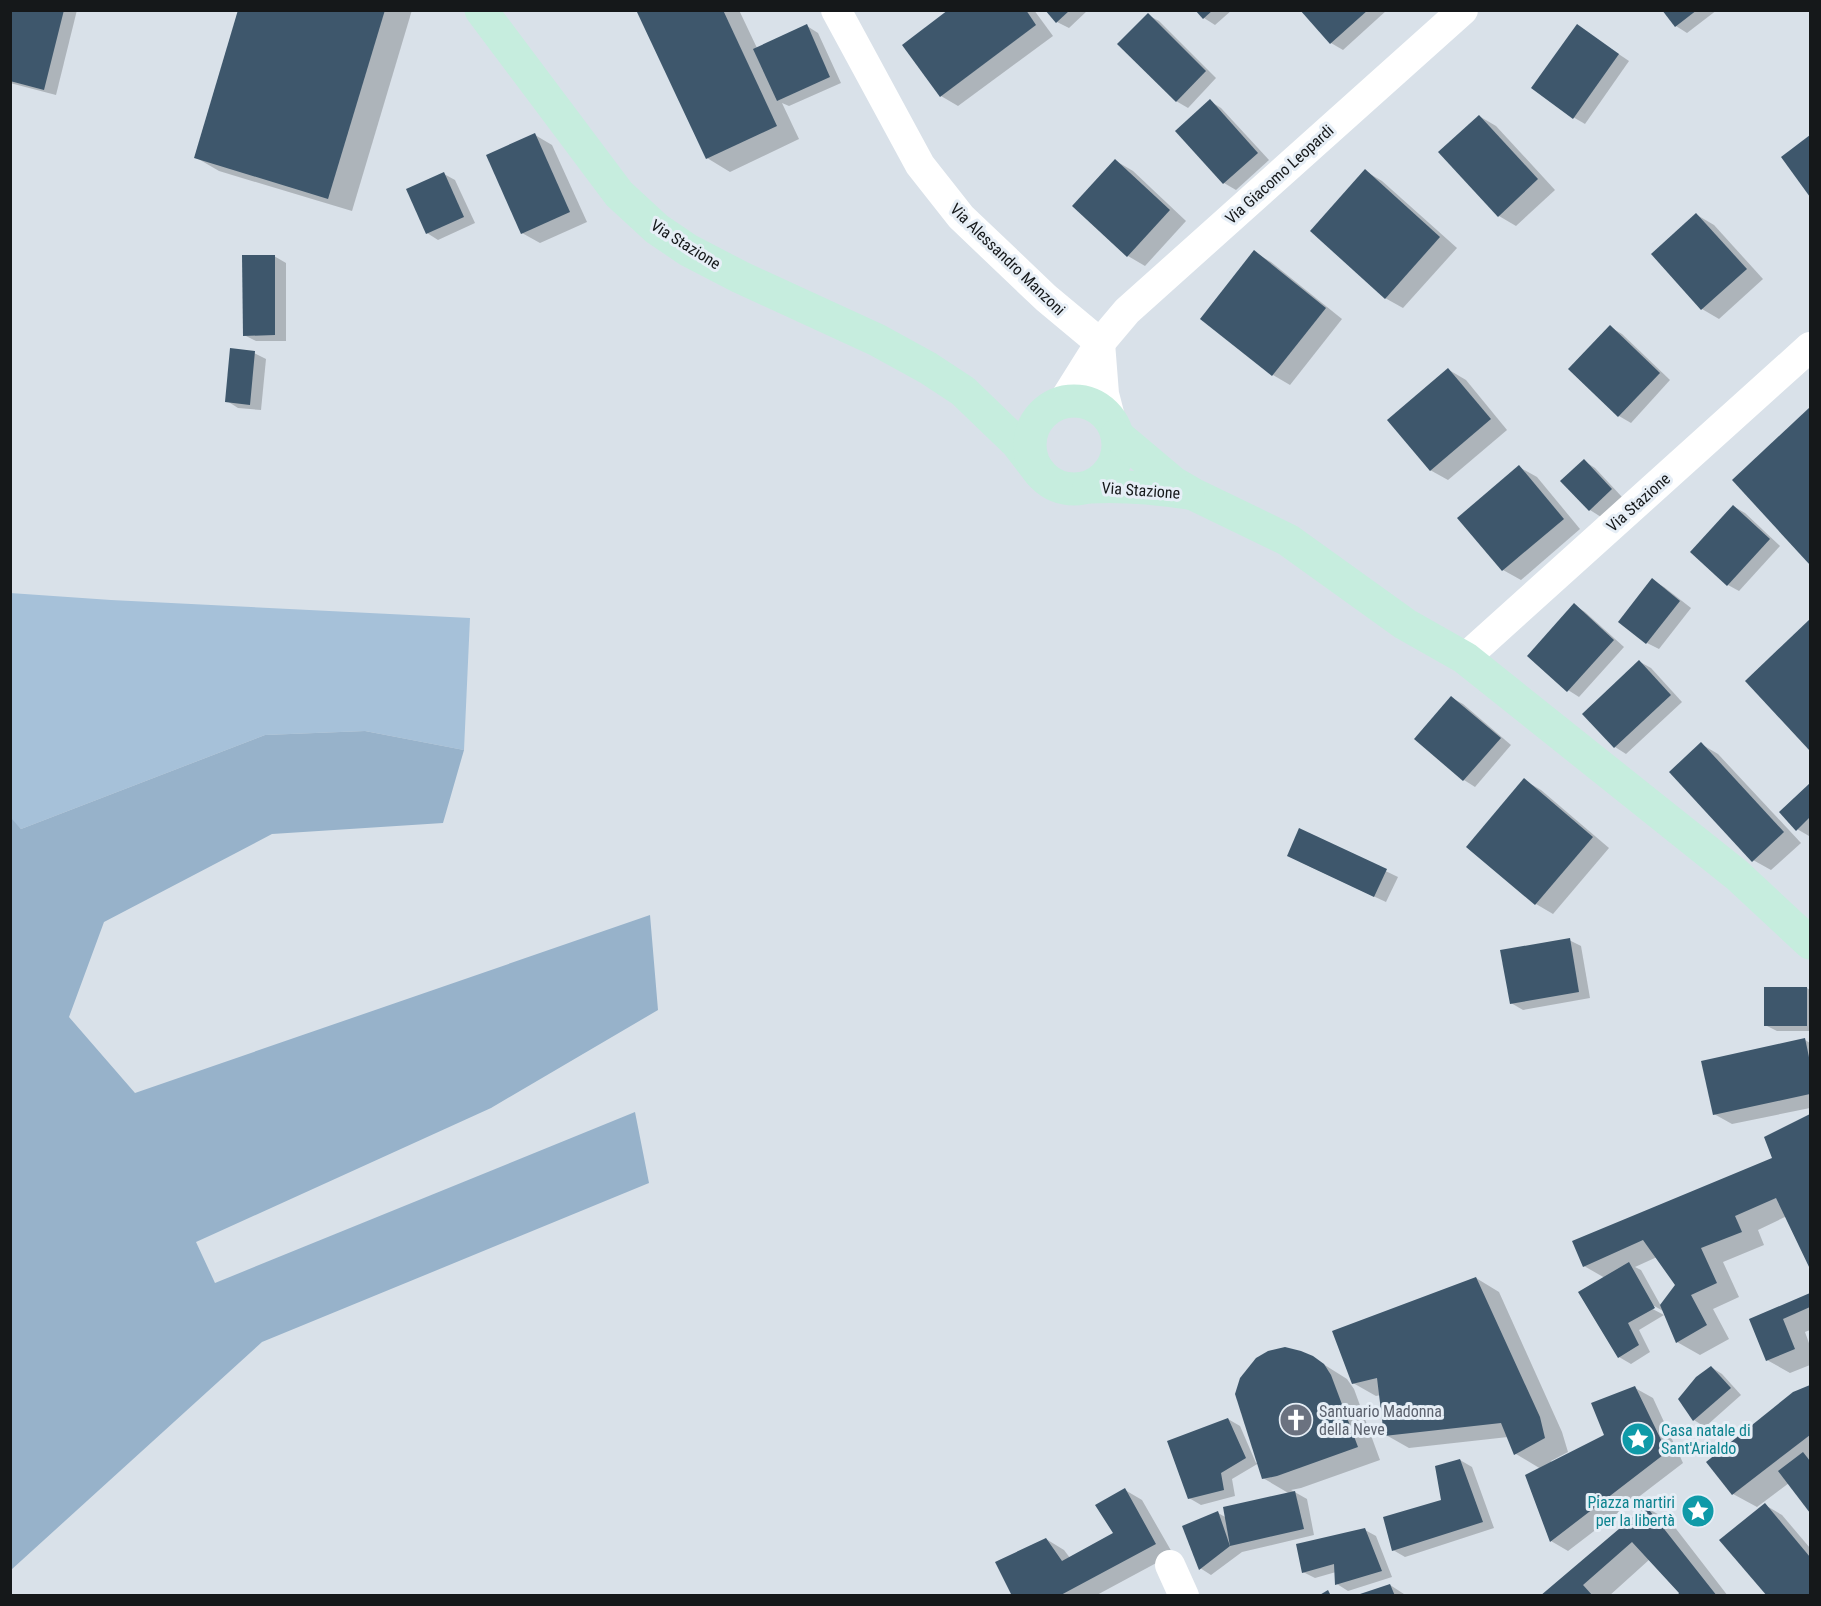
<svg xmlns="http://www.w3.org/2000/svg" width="1821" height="1606" font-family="'Roboto Condensed',sans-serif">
  <rect width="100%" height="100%" fill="#d9e1e9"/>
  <path fill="#a6c1d9" d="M10 593 111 600 470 618 464 750 365 731 265 735 21 829 10 818Z"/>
  <path fill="#97b2ca" d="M365 731 464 750 443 823 272 834 104 922 69 1017 135 1093 650 915 658 1010 491 1108 196 1242 215 1283 635 1112 649 1183 262 1342 11 1570V818L21 829 265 735Z"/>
  <g fill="#0003" fill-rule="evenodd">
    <path d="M10 10H77L56 95 10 83Z"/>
    <path d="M240 10H412L352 211 219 171 195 157Z"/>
    <path d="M638 10H739L757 48 807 26 818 33 841 83 789 106 782 103 799 139 730 172 707 158Z"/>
    <path d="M951 10H1034L1053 36 958 106 941 96Z"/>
    <path d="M1047 10H1088L1069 28 1057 22Z"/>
    <path d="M1197 10H1232L1215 25 1204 18Z"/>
    <path d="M1302 10H1387L1343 50 1331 43Z"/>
    <path d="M1664 10H1717L1687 33 1676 26Z"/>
    <path d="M1148 15 1159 21 1216 78 1188 108 1176 101Z"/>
    <path d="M1577 26 1629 61 1585 124 1573 117Z"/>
    <path d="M1210 101 1221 108 1269 160 1236 190 1224 183 1177 131Z"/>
    <path d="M1479 116 1496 126 1555 190 1516 226 1499 216Z"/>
    <path d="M535 135 552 145 587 222 540 243 522 233Z"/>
    <path d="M1810 137V195L1783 158Z"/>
    <path d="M1116 161 1133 171 1186 221 1145 266 1128 256Z"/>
    <path d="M1365 171 1382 181 1457 248 1403 308 1385 298Z"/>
    <path d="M444 174 455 180 475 223 438 240 427 233Z"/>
    <path d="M1697 215 1714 225 1763 279 1719 319 1702 309Z"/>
    <path d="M1254 252 1271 262 1342 319 1290 385 1273 375Z"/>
    <path d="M274 256 286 263V341H256L244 335Z"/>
    <path d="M1610 327 1622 334 1670 380 1631 423 1619 416 1570 369Z"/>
    <path d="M254 353 266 359 261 410 238 408 227 401Z"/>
    <path d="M1449 370 1466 380 1507 430 1448 480 1430 470Z"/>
    <path d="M1810 409V563L1734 480Z"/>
    <path d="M1584 461 1595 468 1622 497 1601 517 1590 510Z"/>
    <path d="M1519 467 1537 477 1580 529 1521 580 1503 570 1459 518Z"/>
    <path d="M1733 506 1745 513 1780 546 1739 591 1728 585Z"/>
    <path d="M1652 580 1664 587 1691 608 1659 649 1647 643 1620 622Z"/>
    <path d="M1574 605 1585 612 1624 647 1579 697 1568 690Z"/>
    <path d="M1810 621V749L1747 681Z"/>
    <path d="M1640 662 1651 668 1682 702 1626 754 1615 747Z"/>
    <path d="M1452 698 1463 704 1511 745 1475 787 1464 780 1416 739Z"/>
    <path d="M1701 744 1718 754 1801 843 1771 870 1753 860Z"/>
    <path d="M1524 780 1541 790 1609 848 1553 914 1536 904Z"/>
    <path d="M1810 785V834L1809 836 1797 829 1781 812Z"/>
    <path d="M1300 830 1398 877 1386 902 1300 862Z"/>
    <path d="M1569 940 1581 946 1590 998 1523 1010 1511 1003Z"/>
    <path d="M1807 988 1810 990V1031H1777L1765 1025Z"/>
    <path d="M1805 1040 1810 1043V1108L1732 1124 1714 1114Z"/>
    <path d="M1810 1115V1265L1787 1216 1758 1230 1764 1245 1723 1262 1739 1297 1713 1309 1729 1339 1700 1355 1677 1342 1665 1312 1649 1303 1647 1306 1664 1315 1639 1330 1650 1352 1631 1364 1619 1357 1605 1278 1584 1266 1774 1159ZM1657 1257 1677 1285 1661 1306 1641 1270 1635 1267Z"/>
    <path d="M1476 1278 1499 1292 1562 1432 1568 1452 1551 1461 1552 1463 1606 1436 1635 1388 1653 1398 1683 1463 1568 1551 1551 1541 1541 1469 1516 1454 1508 1437 1409 1448 1386 1435 1381 1395 1376 1396 1353 1383Z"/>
    <path d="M1810 1295V1330L1805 1332 1810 1346V1365L1790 1373 1767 1360 1751 1320Z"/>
    <path d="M1312 1357 1347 1379 1354 1389 1380 1460 1301 1488 1291 1490 1307 1499 1314 1535 1242 1552 1211 1575 1200 1568 1218 1513 1227 1518 1290 1494 1263 1478 1259 1463 1232 1479 1235 1496 1201 1505 1189 1498 1228 1419 1240 1426 1256 1463 1258 1462Z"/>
    <path d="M1711 1367 1722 1374 1741 1395 1705 1427 1694 1420Z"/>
    <path d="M1810 1386V1510L1789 1483 1757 1507 1733 1494 1708 1462 1794 1393Z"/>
    <path d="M1460 1460 1472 1467 1494 1528 1405 1557 1393 1550 1443 1501Z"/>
    <path d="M1125 1490 1142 1500 1173 1554 1095 1596H1014L1046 1539 1064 1550 1070 1558 1115 1534Z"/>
    <path d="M1765 1505 1782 1515 1810 1548V1596H1769Z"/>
    <path d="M1647 1508 1670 1521 1728 1596H1679L1682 1594 1650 1559 1609 1596H1542Z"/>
    <path d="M1365 1530 1376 1536 1392 1577 1348 1591 1337 1584 1336 1572 1315 1578 1303 1572Z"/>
    <path d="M1390 1585 1407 1596 1361 1595Z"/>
  </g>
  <g fill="#3e576c">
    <path d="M10 10H64L44 90 10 81Z"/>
    <path d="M238 10H385L328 199 194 158Z"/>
    <path d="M636 10H723L777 126 706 159Z"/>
    <path d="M948 10H1026L1036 25 940 97 902 45Z"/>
    <path d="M1045 10H1070L1056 23Z"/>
    <path d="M1195 10H1213L1203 19Z"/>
    <path d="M1300 10H1368L1330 44Z"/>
    <path d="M1662 10H1697L1675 27Z"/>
    <path d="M1148 13 1206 71 1176 102 1117 44Z"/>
    <path d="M807 24 830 77 777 101 753 49Z"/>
    <path d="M1577 24 1619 54 1573 119 1531 88Z"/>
    <path d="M1210 99 1258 153 1223 184 1175 131Z"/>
    <path d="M1479 115 1538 179 1498 217 1438 152Z"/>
    <path d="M535 133 570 212 521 234 486 155Z"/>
    <path d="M1810 135V197L1781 157Z"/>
    <path d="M1115 159 1170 210 1127 257 1072 206Z"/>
    <path d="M1365 169 1440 237 1385 299 1310 231Z"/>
    <path d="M444 172 464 217 426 234 406 189Z"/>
    <path d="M1696 213 1747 269 1701 310 1651 254Z"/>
    <path d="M1254 250 1326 308 1272 376 1200 319Z"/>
    <path d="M242 255H275V335L243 336Z"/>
    <path d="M1610 325 1660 373 1618 417 1568 369Z"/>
    <path d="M230 348 255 351 250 405 225 402Z"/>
    <path d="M1448 368 1491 419 1430 471 1387 420Z"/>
    <path d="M1810 407V565L1732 480Z"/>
    <path d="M1584 459 1612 489 1589 511 1560 481Z"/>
    <path d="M1519 465 1564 519 1502 571 1457 518Z"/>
    <path d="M1733 505 1770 539 1727 586 1690 552Z"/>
    <path d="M1652 578 1680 601 1646 644 1618 622Z"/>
    <path d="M1574 603 1614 640 1567 692 1527 656Z"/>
    <path d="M1810 619V751L1745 681Z"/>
    <path d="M1639 660 1671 695 1614 748 1582 714Z"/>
    <path d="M1451 696 1501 738 1463 781 1414 739Z"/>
    <path d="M1701 742 1784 832 1752 862 1669 772Z"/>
    <path d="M1524 778 1593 837 1535 905 1466 847Z"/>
    <path d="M1810 783V817L1796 831 1779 812Z"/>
    <path d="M1299 828 1387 869 1374 897 1287 856Z"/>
    <path d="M1570 938 1579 992 1510 1004 1500 950Z"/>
    <rect x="1764" y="987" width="43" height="39"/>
    <path d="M1805 1038 1810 1062V1094L1713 1115 1701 1061Z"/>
    <path d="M1810 1114V1269L1776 1198 1735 1216 1742 1232 1701 1248 1717 1283 1691 1295 1707 1325 1676 1343 1660 1305 1675 1285 1643 1240 1583 1267 1572 1241 1772 1158 1764 1137Z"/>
    <path d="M1629 1262 1655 1308 1628 1323 1639 1345 1618 1358 1578 1292Z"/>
    <path d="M1476 1277 1540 1417 1545 1438 1514 1455 1501 1423 1384 1436 1377 1378 1352 1384 1332 1331Z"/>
    <path d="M1810 1293V1307L1783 1319 1795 1349 1766 1361 1749 1319Z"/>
    <path d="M1285 1347 1301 1351 1313 1356 1324 1364 1331 1375 1358 1447 1277 1476 1262 1479 1235 1394 1240 1378 1256 1358 1268 1351Z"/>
    <path d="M1711 1366 1731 1388 1693 1421 1678 1399 1696 1377Z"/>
    <path d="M1810 1385V1435L1732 1495 1706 1462 1793 1392Z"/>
    <path d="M1635 1386 1667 1452 1550 1542 1525 1475 1604 1435 1591 1403Z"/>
    <path d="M1228 1418 1246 1458 1221 1473 1224 1490 1188 1499 1167 1441Z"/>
    <path d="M1803 1452 1810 1461V1513L1778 1471Z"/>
    <path d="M1460 1459 1483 1522 1392 1551 1383 1517 1441 1500 1435 1466Z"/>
    <path d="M1125 1488 1156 1544 1059 1596H1012L995 1562 1046 1538 1062 1561 1113 1533 1095 1505Z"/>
    <path d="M1295 1491 1304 1529 1230 1546 1223 1507Z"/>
    <path d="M1765 1503 1810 1557V1596H1767L1719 1540Z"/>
    <path d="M1646 1506 1717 1596H1677L1679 1593 1632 1542 1583 1585 1593 1596H1540Z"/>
    <path d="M1218 1511 1230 1546 1199 1570 1182 1526Z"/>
    <path d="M1365 1528 1382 1571 1335 1585 1334 1564 1302 1573 1296 1544Z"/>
    <path d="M1390 1584 1395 1596H1357V1595Z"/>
    <path d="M1328 1590 1331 1596H1318Z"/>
  </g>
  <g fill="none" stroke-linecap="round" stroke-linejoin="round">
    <g stroke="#fff" stroke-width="30">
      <path d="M836 10 920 165 961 217 1046 298 1100 343"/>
      <path d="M1100 343 1104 394 1111 421"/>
      <path d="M1063 402 1100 343 1127 311 1463 10"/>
      <path d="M1465 658 1810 347"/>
      <path d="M1170 1565 1184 1596"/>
    </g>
    <g stroke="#c6edde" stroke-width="33">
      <path d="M481 10 619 194 657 229 688 250 740 277 877 340 928 368 963 391 1016 442 1040 473"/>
      <circle cx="1074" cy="445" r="44"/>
      <path d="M1117 435 1174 483 1193 494 1288 540 1405 624 1465 658 1737 875 1810 943"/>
      <path d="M1089 487C1122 485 1155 488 1188 493"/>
    </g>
  </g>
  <defs>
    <g id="church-disc" transform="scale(1.725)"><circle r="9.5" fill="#6b7280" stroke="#e6eef6"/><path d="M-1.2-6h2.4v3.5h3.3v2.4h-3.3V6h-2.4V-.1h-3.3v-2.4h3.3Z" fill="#fff"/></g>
    <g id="sight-disc" transform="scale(1.725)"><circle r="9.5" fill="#0f9aa8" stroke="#e6eef6"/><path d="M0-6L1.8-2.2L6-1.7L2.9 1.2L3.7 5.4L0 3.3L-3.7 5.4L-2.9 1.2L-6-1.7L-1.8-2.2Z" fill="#fff"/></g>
  </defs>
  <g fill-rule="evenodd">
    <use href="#church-disc" x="1296" y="1420"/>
    <use href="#sight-disc" x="1638" y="1439"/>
    <use href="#sight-disc" x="1698" y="1511"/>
  </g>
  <g text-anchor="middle" stroke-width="6" stroke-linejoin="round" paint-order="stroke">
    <g font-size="16" fill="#15181a" stroke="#e6eef6">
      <text transform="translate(1279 174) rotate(-42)" y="6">Via Giacomo Leopardi</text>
      <text transform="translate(686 244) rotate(32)" y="6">Via Stazione</text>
      <text transform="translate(1008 259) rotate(44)" y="6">Via Alessandro Manzoni</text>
      <text transform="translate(1141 490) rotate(4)" y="6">Via Stazione</text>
      <text transform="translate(1638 502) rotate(-42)" y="6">Via Stazione</text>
    </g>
    <g font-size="16" fill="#5b616d" stroke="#e6eef6" text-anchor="start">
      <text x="1319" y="1417">Santuario Madonna<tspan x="1319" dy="18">della Neve</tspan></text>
    </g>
    <g font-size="16" fill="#0d838f" stroke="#e6eef6" text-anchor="start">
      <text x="1661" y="1436">Casa natale di<tspan x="1661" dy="18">Sant'Arialdo</tspan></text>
      <text x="1675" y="1508" text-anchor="end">Piazza martiri<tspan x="1675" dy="18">per la libertà</tspan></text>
    </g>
  </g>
  <rect width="1821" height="1606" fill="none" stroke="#15181a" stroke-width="24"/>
</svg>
